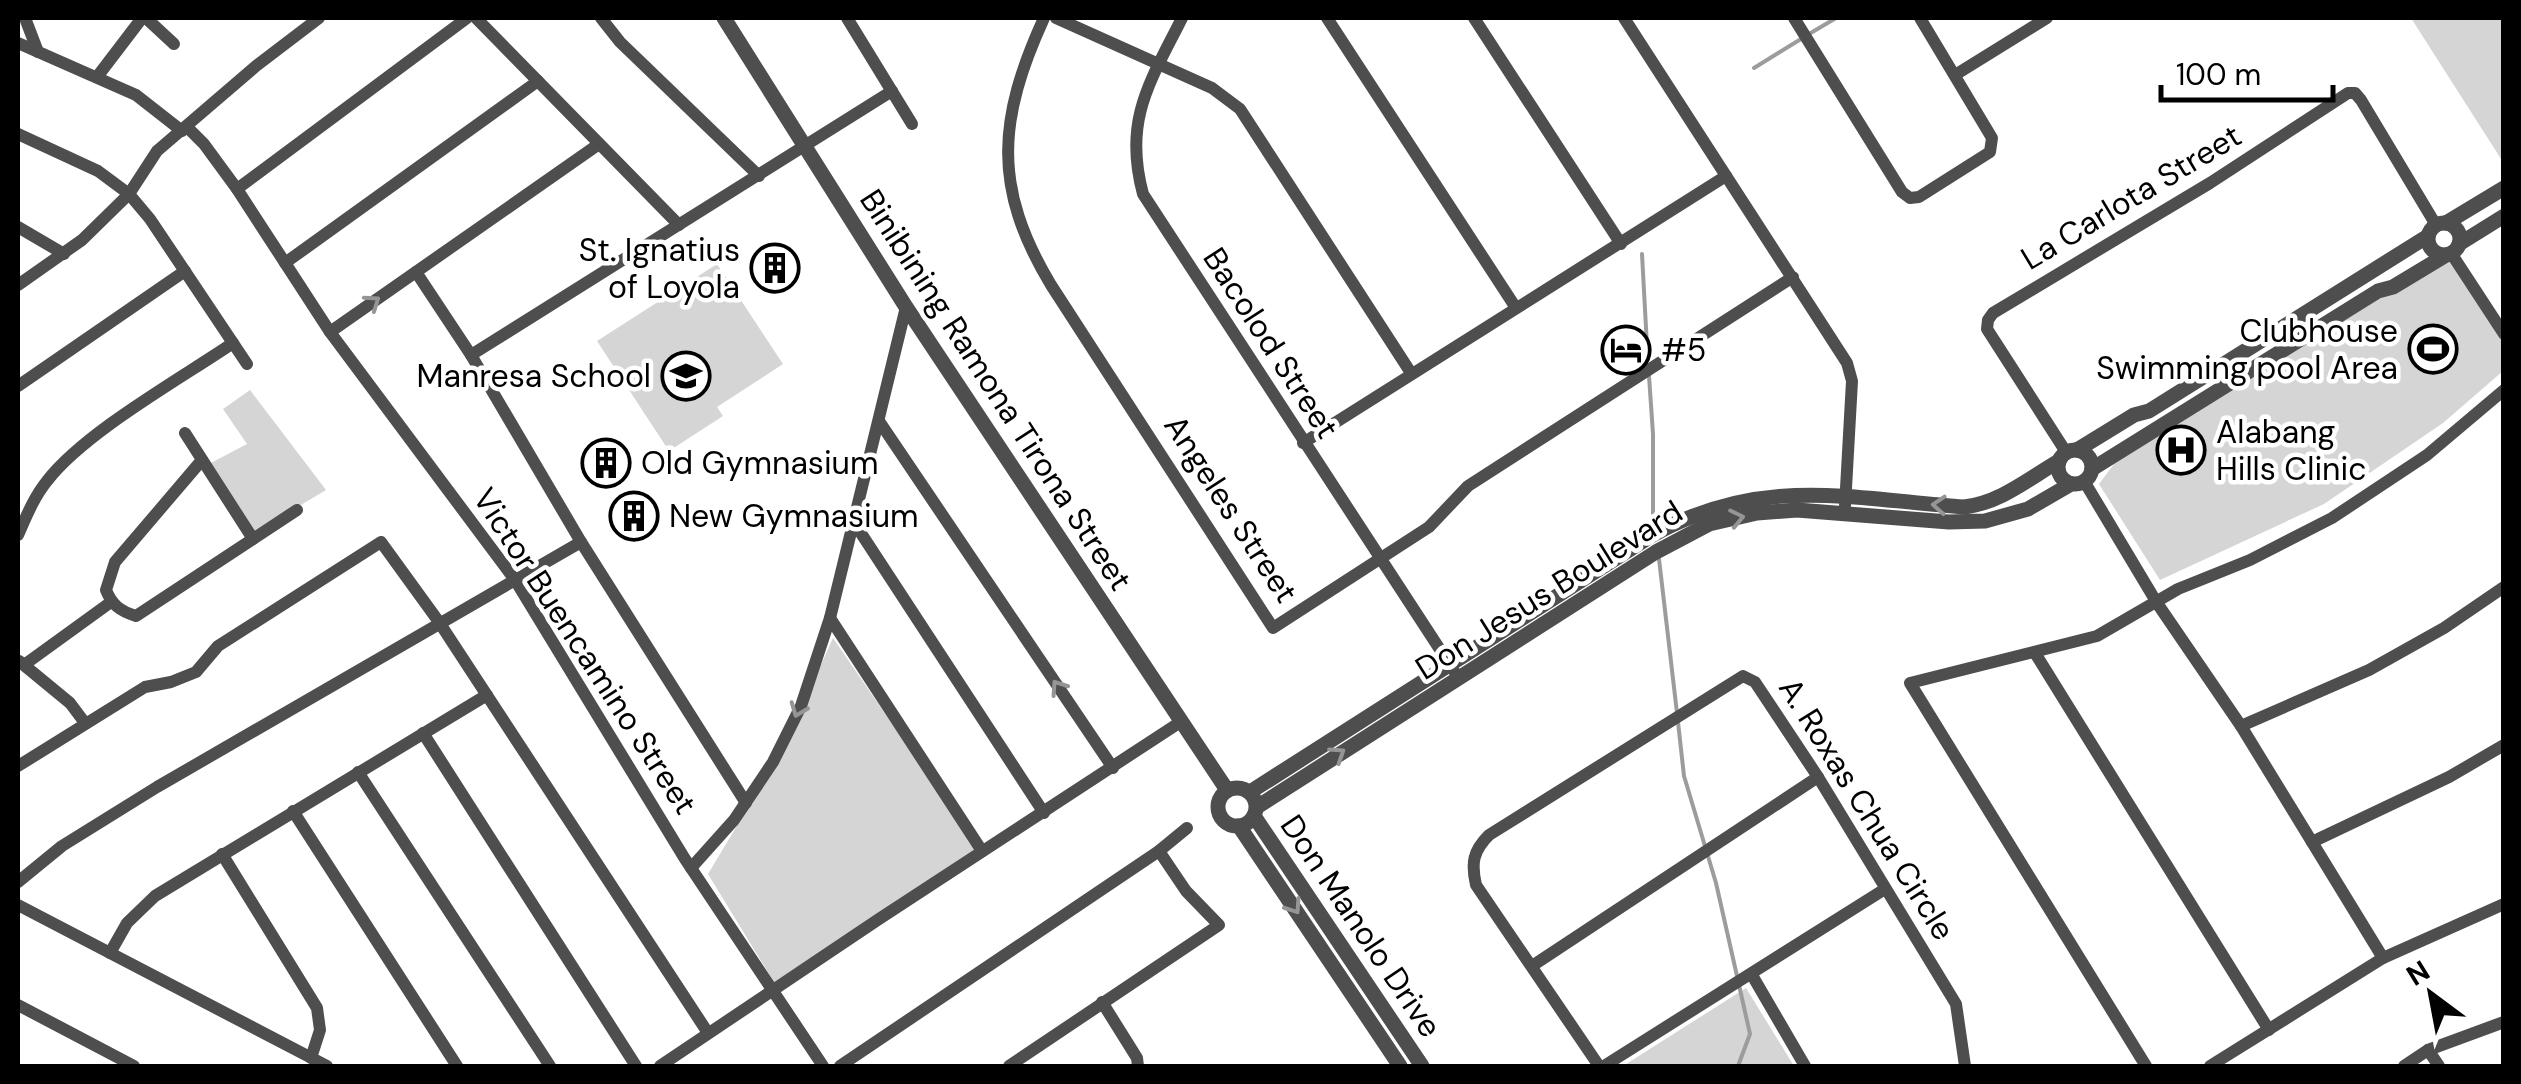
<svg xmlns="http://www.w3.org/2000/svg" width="2521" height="1084" font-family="'DM Sans',sans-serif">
  <rect width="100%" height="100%" fill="#fff"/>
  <g fill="#d5d5d5">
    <path d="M2411 18H2503V162Z"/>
    <path d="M2456 255 2503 330V371L2443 423 2324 504 2160 580 2099 484 2114 464 2435 256Z"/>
    <path d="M717 264 783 364 717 407 723 416 669 451 597 341Z"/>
    <path d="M250 390 326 490 252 534 207 465 247 444 223 409Z"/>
    <path d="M833 638 979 850 774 982 708 874 784 747Z"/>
    <path d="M1746 988 1794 1066H1623Z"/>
  </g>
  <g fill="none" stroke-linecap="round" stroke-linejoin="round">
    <g stroke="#9c9c9c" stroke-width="4">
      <path d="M1809 34 1836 18"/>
      <path d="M1754 68 1801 39"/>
      <path d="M1642 254 1647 346"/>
      <path d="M1649 376 1653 434V524"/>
      <path d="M1659 559 1677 713"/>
      <path d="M1678 722 1684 776 1716 883 1737 976"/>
      <path d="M1738 1066 1750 1034 1739 985"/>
    </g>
    <g stroke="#4e4e4e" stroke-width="12">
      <path d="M25 18 38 52"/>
      <path d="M146 18 174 44"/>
      <path d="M476 18 679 225"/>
      <path d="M601 18 620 42 759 176"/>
      <path d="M847 18 912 124"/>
      <path d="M1044 18C998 119 992 187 1051 285L1273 628 1429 527 1468 486 1793 277"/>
      <path d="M1056 18 1212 88 1240 109 1411 373"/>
      <path d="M1182 18C1150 82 1123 120 1143 194L1454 671"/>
      <path d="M1327 18 1516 308"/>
      <path d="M1474 18 1621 244"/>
      <path d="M1624 18 1847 363 1852 381 1845 506"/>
      <path d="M1794 18 1902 192 1910 198 1919 197 1990 152 1992 138 1920 18"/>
      <path d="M18 43 136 95 182 131"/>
      <path d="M1955 75 2047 18"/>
      <path d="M97 77 142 18"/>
      <path d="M187 127 204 144 237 189 330 332 515 580 685 859 823 1066"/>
      <path d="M18 134 98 171 129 194 150 219 247 364"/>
      <path d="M237 189 467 18"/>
      <path d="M18 227 64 254"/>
      <path d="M2451 253 2504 334"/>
      <path d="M285 263 538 81"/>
      <path d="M416 272 471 355 581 542 746 803"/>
      <path d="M18 285 82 240 129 194 157 151 256 66 319 18"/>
      <path d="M330 332 599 144"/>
      <path d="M471 355 892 91"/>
      <path d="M18 386 185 271"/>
      <path d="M879 421 1113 768"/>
      <path d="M185 433 253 539"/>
      <path d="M1303 443 1726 176"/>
      <path d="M2066 452 1987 329 1988 320 1993 313 2210 183 2348 93H2355L2361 100 2436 225"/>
      <path d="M202 460 115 562 106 590C112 605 120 611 136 616L297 510"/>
      <path d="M2084 481 2157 603 2241 726 2383 958"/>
      <path d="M853 521 1044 813"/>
      <path d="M18 535C26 517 34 497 47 481 85 432 180 379 233 343"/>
      <path d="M830 618 982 851"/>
      <path d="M2035 653 2269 1030"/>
      <path d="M19 661 70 703 85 723"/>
      <path d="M24 665 111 602"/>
      <path d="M2241 726 2369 670 2444 628 2504 587"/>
      <path d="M423 733 636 1066"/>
      <path d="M18 766 145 687 171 682 196 672 218 646 381 542 439 622 708 1033"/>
      <path d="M358 772 550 1066"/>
      <path d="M293 811 457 1066"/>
      <path d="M2312 842 2449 777 2504 745"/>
      <path d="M222 854 317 1008 320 1030 311 1058"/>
      <path d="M691 868 734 820 773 762 801 706 830 618 906 307"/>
      <path d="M18 882 62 846 157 787 581 542"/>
      <path d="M18 905 327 1066"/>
      <path d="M110 953 127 923 155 896 487 695"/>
      <path d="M1532 966 1818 777"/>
      <path d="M1752 975 1805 1066"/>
      <path d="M1102 1002 1137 1058 1138 1066"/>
      <path d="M18 1005 134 1066"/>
      <path d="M2428 1050 2439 1066"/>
      <path d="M660 1066 879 919 1182 721"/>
      <path d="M840 1066 1159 851 1187 828"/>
      <path d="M1009 1066 1219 925 1186 891 1159 851"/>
      <path d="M1599 1066 1476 885C1471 863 1473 851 1489 835L1743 676 1755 682 1818 777 1956 1004 1965 1066"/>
      <path d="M1604 1066 1885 889"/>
      <path d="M2146 1066 1910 683 2097 636 2178 589 2250 560 2332 518 2427 455 2504 390"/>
      <path d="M2210 1066 2383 958 2504 904"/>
      <path d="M2404 1066 2428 1050 2504 1022"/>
    </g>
    <g stroke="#4e4e4e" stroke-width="15">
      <path d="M724 18 906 307 1227 790"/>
      <path d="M2446 223 2504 188"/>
      <circle cx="2444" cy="239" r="16"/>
      <path d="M2459 244 2504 216"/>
      <path d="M2077 450 2134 415 2149 411 2428 236"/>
      <circle cx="2075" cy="467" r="17"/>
      <path d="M2092 469 2378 291 2393 287 2446 255"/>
      <circle cx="1237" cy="807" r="19"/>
      <path d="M1250 792 1651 536C1759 475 1847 498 1964 507 2000 503 2028 479 2059 461"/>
      <path d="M1257 807 1656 552 1709 524 1757 513 1797 510 1949 522 1985 521 2028 509 2071 484"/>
      <path d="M1254 816 1422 1066"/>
      <path d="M1239 826 1400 1066"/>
    </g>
  </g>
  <defs><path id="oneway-chevron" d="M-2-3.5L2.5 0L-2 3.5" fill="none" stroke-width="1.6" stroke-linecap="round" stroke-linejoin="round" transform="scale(2.5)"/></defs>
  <g stroke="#959595">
    <use href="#oneway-chevron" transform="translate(373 302) rotate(-35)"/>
    <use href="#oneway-chevron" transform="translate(1939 505) rotate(-176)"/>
    <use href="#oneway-chevron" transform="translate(1737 518) rotate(-12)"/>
    <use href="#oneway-chevron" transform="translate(1058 687) rotate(-124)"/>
    <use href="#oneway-chevron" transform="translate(798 710) rotate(111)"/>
    <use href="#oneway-chevron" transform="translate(1338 754) rotate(-33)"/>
    <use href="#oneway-chevron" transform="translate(1294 907) rotate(56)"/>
  </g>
  <defs>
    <g id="building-ring" transform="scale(2.5)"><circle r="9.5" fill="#fff" stroke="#000" stroke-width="1.5"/><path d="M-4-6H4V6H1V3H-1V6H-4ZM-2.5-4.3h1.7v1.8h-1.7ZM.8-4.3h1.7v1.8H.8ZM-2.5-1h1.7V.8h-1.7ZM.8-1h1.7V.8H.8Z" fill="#000"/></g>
    <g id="stadium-ring" transform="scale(2.5)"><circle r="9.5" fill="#fff" stroke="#000" stroke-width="1.5"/><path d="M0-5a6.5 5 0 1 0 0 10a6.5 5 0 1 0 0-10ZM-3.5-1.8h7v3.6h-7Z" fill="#000"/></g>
    <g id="hotel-ring" transform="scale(2.5)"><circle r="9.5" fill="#fff" stroke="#000" stroke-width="1.5"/><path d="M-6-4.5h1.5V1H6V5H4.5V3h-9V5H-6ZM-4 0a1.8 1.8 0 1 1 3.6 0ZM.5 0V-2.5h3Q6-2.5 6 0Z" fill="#000"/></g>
    <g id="school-ring" transform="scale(2.5)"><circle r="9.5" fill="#fff" stroke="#000" stroke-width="1.5"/><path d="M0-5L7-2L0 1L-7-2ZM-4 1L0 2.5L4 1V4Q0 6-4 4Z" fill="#000"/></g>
    <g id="hospital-ring" transform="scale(2.5)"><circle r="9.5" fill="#fff" stroke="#000" stroke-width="1.5"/><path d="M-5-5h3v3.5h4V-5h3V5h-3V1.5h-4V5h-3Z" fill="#000"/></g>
  </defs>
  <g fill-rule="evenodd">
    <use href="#building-ring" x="775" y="268"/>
    <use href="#stadium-ring" x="2433" y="349"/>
    <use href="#hotel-ring" x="1626" y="350"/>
    <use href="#school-ring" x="686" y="376"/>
    <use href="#hospital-ring" x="2181" y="450"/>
    <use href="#building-ring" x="606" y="463"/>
    <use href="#building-ring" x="634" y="516"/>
  </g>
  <g text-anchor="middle" stroke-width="9" stroke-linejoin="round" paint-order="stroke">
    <g font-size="32" fill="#000" stroke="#fff">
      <text transform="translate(2131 197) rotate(-31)" y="11">La Carlota Street</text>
      <text transform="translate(1271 343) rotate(57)" y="11">Bacolod Street</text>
      <text transform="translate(996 390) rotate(57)" y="11">Binibining Ramona Tirona Street</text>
      <text transform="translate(1231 509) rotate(57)" y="11">Angeles Street</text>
      <text transform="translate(1549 590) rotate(-32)" y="11">Don Jesus Boulevard</text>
      <text transform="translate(585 651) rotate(57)" y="11">Victor Buencamino Street</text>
      <text transform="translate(1867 809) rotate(58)" y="11">A. Roxas Chua Circle</text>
      <text transform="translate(1361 926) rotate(56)" y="11">Don Manolo Drive</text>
    </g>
    <g font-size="32" fill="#000" stroke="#fff" text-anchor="start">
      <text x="740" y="261" text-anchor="end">St. Ignatius<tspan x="740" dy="37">of Loyola</tspan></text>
      <text x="2398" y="342" text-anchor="end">Clubhouse<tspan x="2398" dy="37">Swimming pool Area</tspan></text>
      <text x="1661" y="361">#5</text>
      <text x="651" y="387" text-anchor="end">Manresa School</text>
      <text x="2216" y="443">Alabang<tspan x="2216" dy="37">Hills Clinic</tspan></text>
      <text x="641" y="474">Old Gymnasium</text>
      <text x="669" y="527">New Gymnasium</text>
    </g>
  </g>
  <rect width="2521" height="1084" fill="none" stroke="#000000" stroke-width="40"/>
  <g transform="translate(2431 994) rotate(328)" stroke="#ffffff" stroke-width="8" paint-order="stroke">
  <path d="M0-8L18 38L0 25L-18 38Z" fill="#000000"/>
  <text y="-15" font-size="28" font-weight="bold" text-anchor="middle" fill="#000000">N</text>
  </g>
  <path d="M2161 85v15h172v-15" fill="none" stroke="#000000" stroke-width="5"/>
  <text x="2176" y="85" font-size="30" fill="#000000" stroke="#ffffff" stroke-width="8" paint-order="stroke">100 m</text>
</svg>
